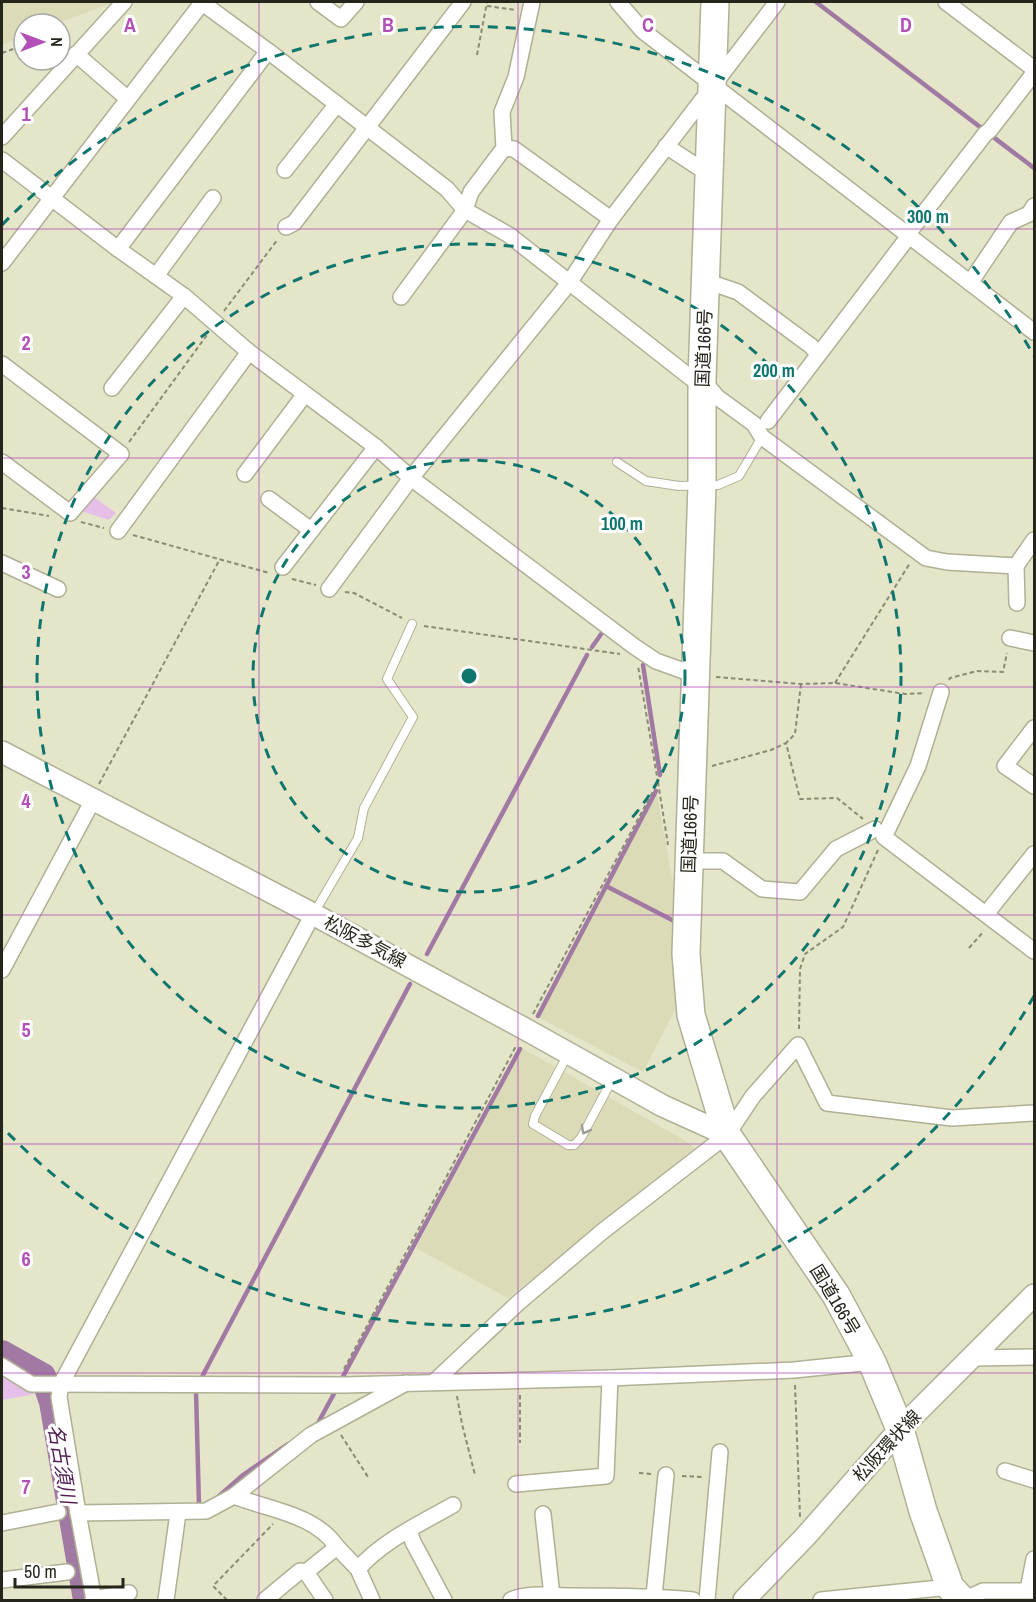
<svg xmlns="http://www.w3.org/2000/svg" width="1036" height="1602" font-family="'Archivo Narrow','Noto Sans JP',sans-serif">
  <rect width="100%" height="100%" fill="#e5e5c9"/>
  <g fill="#dbdbb7">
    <path d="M2 2H114L56 24H24V36L2 45Z"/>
    <path d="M657 794 677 906 675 964 676 1008 643 1072 538 1017Z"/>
    <path d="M522 1048 684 1140 695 1148 508 1298 416 1248Z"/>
  </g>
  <g fill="#e6bfe8">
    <path d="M94 497 116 513 109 520 81 511Z"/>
    <path d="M2 1377 30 1387 35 1394 2 1400Z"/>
  </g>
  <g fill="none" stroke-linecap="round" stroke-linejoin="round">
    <g stroke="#a17aa3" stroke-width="4.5">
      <path d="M816 2 1034 168"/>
      <path d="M592 647 604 630"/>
      <path d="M643 665 660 775"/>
      <path d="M606 886 676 922"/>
      <path d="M427 954 587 655"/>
      <path d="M538 1016 656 791"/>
      <path d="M340 1382 520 1049"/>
      <path d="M314 1426 318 1423 336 1390"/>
      <path d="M218 1497 243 1475 288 1444"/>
      <path d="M199 1506 196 1391 204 1373 410 984"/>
    </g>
    <path stroke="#a17aa3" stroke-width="26" d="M2 1353 43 1376 52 1402 86 1600"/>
    <g stroke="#afb094" stroke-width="10">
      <g id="lane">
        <path d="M617 462 646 481 679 486 718 485 739 476 762 437"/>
        <path d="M314 913 358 838 364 808 413 717 387 679 412 624"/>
        <path d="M567 1056 535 1116 533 1124 568 1145H574L581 1138 612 1080"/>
      </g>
    </g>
    <g stroke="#afb094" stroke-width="18">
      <g id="street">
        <path d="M201 2 268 51 447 189 465 210 509 235 691 378 702 379 717 397 754 424 762 437 926 558 947 562 1016 566"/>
        <path d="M318 2 341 19 356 2"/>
        <path d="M618 2 643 31 1034 332"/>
        <path d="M946 2 1034 69"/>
        <path d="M76 54 128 99"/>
        <path d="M2 137 124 2"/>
        <path d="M666 146 698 167H711"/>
        <path d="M504 148 514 149 611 219"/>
        <path d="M2 160 118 249 184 296 249 352 376 447 411 478 635 647 656 661 695 675"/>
        <path d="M285 170 337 104"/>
        <path d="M286 227 294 223 463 2"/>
        <path d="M907 235 985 134 990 130 1034 73"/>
        <path d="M118 249 268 51"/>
        <path d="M2 263 202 3"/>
        <path d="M156 276 213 198"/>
        <path d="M706 281 738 292 811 346 818 354"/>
        <path d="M970 283 1011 222 1029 214 1034 206"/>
        <path d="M401 297 465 210 471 192 504 148 502 112 516 77 532 2"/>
        <path d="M2 364 121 454 70 513 2 462"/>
        <path d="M112 388 184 296"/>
        <path d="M768 421 909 236"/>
        <path d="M245 474 305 394"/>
        <path d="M269 499 311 530"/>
        <path d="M118 531 249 352"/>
        <path d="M2 563 58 589"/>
        <path d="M283 567 376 447"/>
        <path d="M329 589 411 478 569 283 611 219 777 2"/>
        <path d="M1017 603 1016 566 1034 540"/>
        <path d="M1010 638 1034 643"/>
        <path d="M941 692 918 766 884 837 1034 951"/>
        <path d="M1034 728 1005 766 1034 786"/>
        <path d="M689 861H723L762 889 800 892 836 849 875 829"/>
        <path d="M313 914 61 1384 59 1397 78 1513 206 1511 234 1496 311 1435 406 1383"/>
        <path d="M986 914 1034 854"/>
        <path d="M2 970 93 800"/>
        <path d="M974 1358 1034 1357"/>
        <path d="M2 1366 31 1384 344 1385 610 1378 794 1370 872 1362"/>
        <path d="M434 1382 518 1303 603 1231 727 1135 753 1096 798 1045 827 1103 952 1118 1034 1113"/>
        <path d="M1005 1471 1034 1480"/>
        <path d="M516 1484 606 1476 610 1378"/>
        <path d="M234 1496C269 1510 315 1514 337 1547"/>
        <path d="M78 1513 94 1600"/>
        <path d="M543 1514 552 1596"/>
        <path d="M2 1523 58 1512"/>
        <path d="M409 1530 413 1542 444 1600"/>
        <path d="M358 1569C382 1541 420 1524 453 1505"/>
        <path d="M306 1572 337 1547 358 1569 372 1600"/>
        <path d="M2 1580 67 1572"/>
        <path d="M1028 1590 1034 1559"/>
        <path d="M654 1596 666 1475"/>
        <path d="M93 1599 129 1593"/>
        <path d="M166 1600 178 1513"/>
        <path d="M265 1600 300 1571 306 1572 325 1600"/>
        <path d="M511 1600C528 1592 552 1596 571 1596 612 1596 653 1596 693 1600"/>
        <path d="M707 1600 720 1452"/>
        <path d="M821 1600 950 1587"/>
        <path d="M963 1600 983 1591H1034"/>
      </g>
    </g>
    <g stroke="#afb094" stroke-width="24">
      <g id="secondary">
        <path d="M2 752 313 914 525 1029 663 1106 727 1135"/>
        <path d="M744 1600 805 1537 900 1429 1034 1295"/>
      </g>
    </g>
    <g stroke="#afb094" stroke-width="30">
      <path id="highway" d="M715 2 702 379V485L686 954 691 1015 727 1135 836 1295 872 1362 900 1429 923 1511 950 1587 962 1600"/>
    </g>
    <g stroke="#8b8b77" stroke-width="2" stroke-dasharray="4.5 3" stroke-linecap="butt">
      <path d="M487 6 516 10"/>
      <path d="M2 53 22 46 24 48"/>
      <path d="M477 55 487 2"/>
      <path d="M39 60 46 65"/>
      <path d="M224 311 278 239"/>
      <path d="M129 442 207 335"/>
      <path d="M2 508 49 516"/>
      <path d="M81 522 104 528"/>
      <path d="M133 535 269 573"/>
      <path d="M292 579 316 585"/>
      <path d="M345 592 354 593 402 618"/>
      <path d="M424 626 620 654"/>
      <path d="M716 677 801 684 835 683 905 694 925 693"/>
      <path d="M949 680 950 678 977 671 1003 672 1007 653"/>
      <path d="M835 683 910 563"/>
      <path d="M801 684 795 734 786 743 800 799 837 798 863 819"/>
      <path d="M712 766 771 750 786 743"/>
      <path d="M658 782 668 845"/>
      <path d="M99 784 220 559"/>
      <path d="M969 948 984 931"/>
      <path d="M533 1014 658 782 638 666"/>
      <path d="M799 1029 800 969 805 954 843 927 878 850"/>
      <path d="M344 1369 516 1046"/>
      <path d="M795 1385 800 1517"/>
      <path d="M520 1395V1443"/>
      <path d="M457 1396 462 1424 475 1475"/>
      <path d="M341 1435 368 1477"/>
      <path d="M639 1473 652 1474"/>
      <path d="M682 1476 703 1477"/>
      <path d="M227 1600 213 1586 273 1524"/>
    </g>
    <use href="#lane" stroke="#fff" stroke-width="8"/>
    <use href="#street" stroke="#fff" stroke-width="15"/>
    <use href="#secondary" stroke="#fff" stroke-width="21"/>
    <use href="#highway" stroke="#fff" stroke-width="27"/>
  </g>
  <defs><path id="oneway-chevron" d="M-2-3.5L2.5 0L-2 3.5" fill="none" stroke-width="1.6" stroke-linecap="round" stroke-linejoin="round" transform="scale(1.5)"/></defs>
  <use stroke="#9d9d98" href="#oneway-chevron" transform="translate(585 1130) rotate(119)"/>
  <path fill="none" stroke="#b250b8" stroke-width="1.5" stroke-opacity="0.55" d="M259 2V1600M518 2V1600M777 2V1600M2 229H1034M2 458H1034M2 687H1034M2 915H1034M2 1144H1034M2 1373H1034"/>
  <g fill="none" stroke="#0f766e" stroke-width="3" stroke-dasharray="10 8">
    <circle cx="469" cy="676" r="216"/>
    <circle cx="469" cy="676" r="432"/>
    <path d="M1034 996A649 649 0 0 1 2 1127M2 225A649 649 0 0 1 1034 356"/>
  </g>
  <g text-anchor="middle" stroke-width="6" stroke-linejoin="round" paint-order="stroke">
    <g font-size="18" fill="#25251b" stroke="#fff">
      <text transform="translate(704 348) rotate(-88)" y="6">国道166号</text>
      <text transform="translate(690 834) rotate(-88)" y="6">国道166号</text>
      <text transform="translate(365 942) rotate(28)" y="6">松阪多気線</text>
      <text transform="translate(835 1300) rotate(59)" y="6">国道166号</text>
      <text transform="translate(887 1446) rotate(-47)" y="6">松阪環状線</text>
    </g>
    <g font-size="20" font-style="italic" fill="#4f1d52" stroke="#fff">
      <text transform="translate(62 1464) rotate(80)" y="7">名古須川</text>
    </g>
  </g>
  <g font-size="20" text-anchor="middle" font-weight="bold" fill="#b250b8" stroke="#fff" stroke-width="6" stroke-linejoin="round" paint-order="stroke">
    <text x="130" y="32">A</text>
    <text x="388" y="32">B</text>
    <text x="648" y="32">C</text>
    <text x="906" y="32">D</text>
    <text x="26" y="121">1</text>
    <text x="26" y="350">2</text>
    <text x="26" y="579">3</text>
    <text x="26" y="808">4</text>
    <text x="26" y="1037">5</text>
    <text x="26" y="1266">6</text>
    <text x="26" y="1494">7</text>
  </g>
  <circle cx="469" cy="676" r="9" fill="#0f766e" stroke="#fff" stroke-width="3"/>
  <g font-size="18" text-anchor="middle" font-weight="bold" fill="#0f766e" stroke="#fff" stroke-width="6" stroke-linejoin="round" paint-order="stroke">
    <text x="928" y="223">300 m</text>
    <text x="774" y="377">200 m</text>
    <text x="622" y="530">100 m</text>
  </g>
  <rect width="1036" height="1602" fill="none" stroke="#25251b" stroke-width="6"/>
  <g transform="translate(42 42) rotate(90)"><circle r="28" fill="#ffffff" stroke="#a8a8a4" stroke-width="1.5"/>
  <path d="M0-4.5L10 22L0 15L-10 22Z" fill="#b250b8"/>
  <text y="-9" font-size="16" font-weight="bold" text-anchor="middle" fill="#25251b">N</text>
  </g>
  <path d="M15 1578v9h108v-9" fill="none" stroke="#25251b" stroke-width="3"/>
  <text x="24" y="1578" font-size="18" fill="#25251b" stroke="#ffffff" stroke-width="4.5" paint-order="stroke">50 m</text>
</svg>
